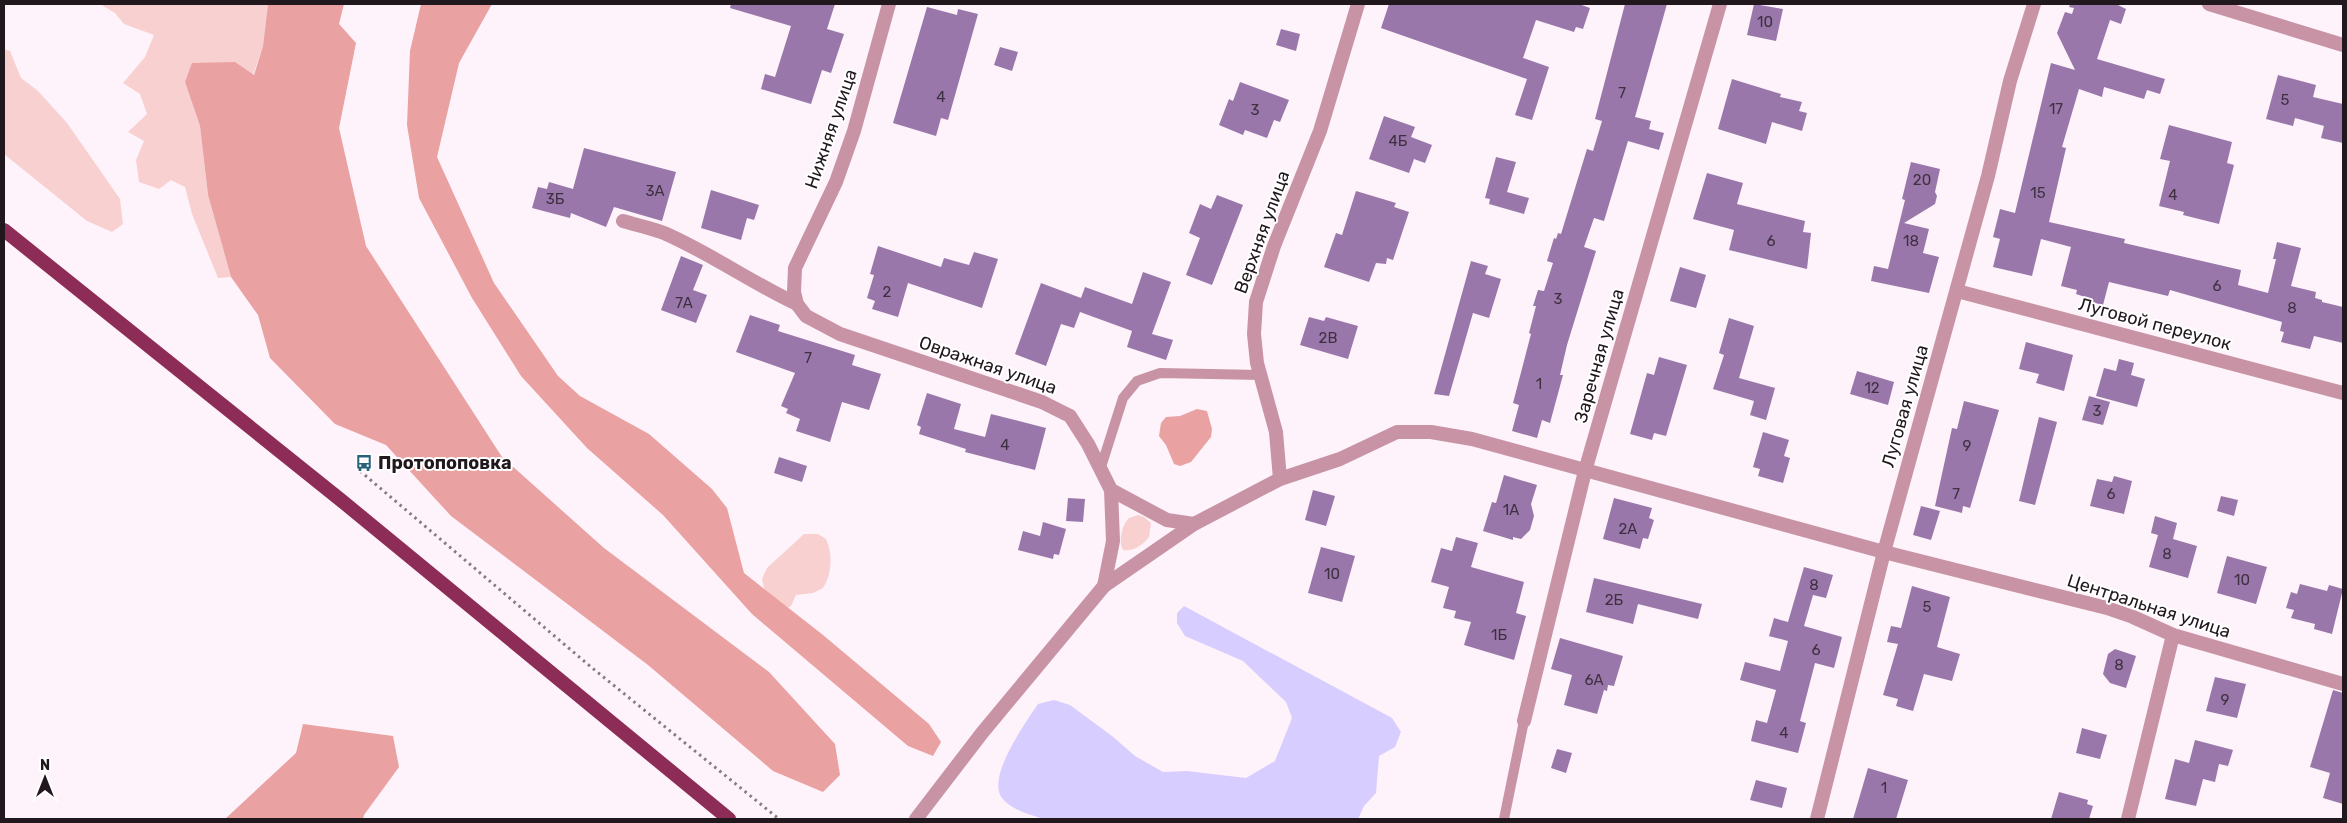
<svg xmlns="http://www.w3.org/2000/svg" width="2347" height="823" font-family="Rubik,sans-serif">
  <rect width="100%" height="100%" fill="#fef3fb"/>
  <g fill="#f9d0d0">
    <path d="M100 4H268L263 46 253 75 185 82 200 126 208 195 231 277 218 278 192 214 185 187 171 180 159 189 139 182 136 160 144 141 128 132 147 114 140 94 123 83 145 57 154 35 124 24 115 13Z"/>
    <path d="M4 49 10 51 21 78 38 91 67 123 120 199 123 224 112 232 87 221 4 154Z"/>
    <path d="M1138 515 1144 517 1151 523 1149 537C1143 545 1133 552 1123 550 1118 541 1122 525 1129 518Z"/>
    <path d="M804 534H818L826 539C833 554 832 574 823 588L813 593 796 595 791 606 786 609 765 593 762 579 767 568Z"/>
  </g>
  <g fill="#e9a1a2">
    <path d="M268 4H344L339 24 356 43 339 128 366 246 502 457 604 548 769 672 835 744 840 775 823 792 773 771 648 665 451 516 386 445 335 424 270 358 258 315 231 277 208 195 200 126 185 82 192 63 235 62 254 75 263 46Z"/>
    <path d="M421 4H492L459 63 437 157 494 283 558 376 580 396 649 434 712 489 727 508 744 573 823 635 929 724 941 742 933 756 908 746 752 614 663 515 587 448 521 376 472 298 419 198 407 125 410 51Z"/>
    <path d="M1197 409 1207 411 1212 429 1211 437 1191 462 1180 466 1174 464 1166 445 1159 436 1161 423 1166 417 1180 416Z"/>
    <path d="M303 724 393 736 399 767 364 815 363 819H225L296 753Z"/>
  </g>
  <path fill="#d7cdfe" d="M1184 606 1392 718 1401 732 1395 747 1379 756 1376 793 1364 806 1358 819H1043C1029 814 1011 810 1002 798 986 777 1026 722 1038 704L1054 700 1070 705 1112 736 1135 756 1163 772 1187 771 1246 778 1275 761 1292 718 1286 702 1243 661 1185 636 1177 623V613Z"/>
  <g fill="#9a77aa">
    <path d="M731 4H835L827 29 844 34 831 73 822 70 811 104 761 89 765 74 775 77 791 26 730 8Z"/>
    <path d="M1389 4H1579L1590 8 1583 29 1576 27 1574 32 1536 20 1523 58 1549 67 1532 120 1515 115 1527 79 1381 28Z"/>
    <path d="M1625 4H1667L1635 117 1651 121 1649 129 1664 133 1659 150 1628 141 1604 221 1594 218 1584 247 1596 251 1567 345 1560 375H1563L1550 423 1542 420 1537 438 1512 431 1519 405 1513 403 1531 334 1529 333 1536 306H1533L1538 290 1544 291 1553 263 1547 261 1554 238 1556 239 1558 233 1561 234 1587 149 1593 151 1602 121 1595 119Z"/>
    <path d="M1754 4 1783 9 1776 41 1747 35Z"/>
    <path d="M2070 4H2116L2126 9 2121 24 2110 20 2097 59 2165 79 2160 94 2147 90 2144 99 2104 87 2102 97 2079 89 2062 147 2066 148 2049 222 2125 239 2124 243 2241 270 2238 285 2268 293 2276 259H2273L2277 242 2301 248 2291 286 2316 292 2315 298 2322 300V302L2343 307V343L2314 336 2310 349 2281 342 2284 332 2280 331 2282 322 2170 290 2168 296 2109 282 2103 305 2084 300 2085 297 2076 294 2077 290 2061 286 2071 247 2041 239 2032 276 1993 267 2000 239 1993 237 2000 209 2015 213 2051 63 2075 70 2057 33 2065 12 2072 14 2074 8 2069 7Z"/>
    <path d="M927 7 957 15 958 9 978 14 948 120 941 118 936 136 893 123Z"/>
    <path d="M1281 29 1300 34 1296 51 1276 45Z"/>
    <path d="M1000 47 1018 52 1012 71 994 65Z"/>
    <path d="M2278 75 2316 85 2313 97 2343 104V143L2321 138 2324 126 2295 118 2293 126 2266 119Z"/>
    <path d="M1732 79 1781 94 1780 97 1802 102 1799 111 1807 113 1802 131 1772 122 1766 144 1718 129Z"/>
    <path d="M1240 82 1289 100 1280 122 1274 120 1267 138 1245 130 1243 135 1219 125 1229 99 1233 101Z"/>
    <path d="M1384 116 1415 127 1411 137 1432 145 1425 163 1414 159 1409 173 1369 159Z"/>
    <path d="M2169 125 2232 142 2227 163 2234 165 2219 224 2183 215 2184 212 2159 206 2170 161 2160 159Z"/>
    <path d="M584 148 676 172 662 221 614 207 606 227 571 213 570 218 532 208 538 187 547 189 549 182 573 189Z"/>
    <path d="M1496 157 1516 162 1507 192 1529 198 1524 214 1489 204 1490 199 1485 198Z"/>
    <path d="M1911 162 1940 169 1935 192 1937 196 1935 204 1904 223 1929 229 1923 253 1939 257 1929 293 1871 281 1874 266 1888 269 1905 200 1902 199Z"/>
    <path d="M1707 173 1743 183 1737 204 1805 221 1803 232 1811 233 1807 269 1729 250 1734 230 1693 219Z"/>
    <path d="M711 190 759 205 754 220 747 218 741 240 701 228Z"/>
    <path d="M1356 191 1396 203 1394 207 1409 212 1393 260 1387 258 1386 264 1376 263 1369 282 1324 267 1336 233 1342 235Z"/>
    <path d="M1217 195 1243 205 1212 285 1186 275 1200 238 1189 233 1200 204 1211 209Z"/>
    <path d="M878 246 941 267 944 258 969 265 974 252 998 259 982 308 908 283 898 317 872 309 875 301 867 298 874 275 870 274Z"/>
    <path d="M681 256 703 265 693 290 707 295 696 323 661 310Z"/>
    <path d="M1471 261 1488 266 1485 274 1501 279 1489 318 1473 313 1449 396 1434 394Z"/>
    <path d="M1680 267 1706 275 1696 308 1670 301Z"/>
    <path d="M1143 272 1171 282 1152 334 1173 340 1166 360 1127 347 1132 331 1080 312 1074 328 1061 324 1046 366 1015 354 1041 283 1081 298 1085 287 1132 304Z"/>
    <path d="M750 315 780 325 778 331 855 355 852 365 881 374 869 410 842 402 830 442 796 431 800 419 786 413 788 409 781 406 795 373 736 352Z"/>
    <path d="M1309 317 1324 321 1326 317 1358 326 1348 359 1300 345Z"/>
    <path d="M1729 318 1754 326 1739 378 1775 388 1766 420 1750 415 1754 401 1713 389 1724 355 1719 353Z"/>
    <path d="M2026 342 2073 355 2064 391 2036 383 2039 374 2019 369Z"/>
    <path d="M1659 357 1687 365 1666 436 1654 433 1652 440 1630 434 1647 373 1654 375Z"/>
    <path d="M2119 359 2134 363 2131 375 2145 379 2137 407 2096 396 2104 368 2116 371Z"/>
    <path d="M1857 371 1894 382 1888 405 1850 394Z"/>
    <path d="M927 393 961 404 954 429 985 437 991 414 1046 428 1035 470 965 452 966 449 919 434 921 427 917 425Z"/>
    <path d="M2089 396 2110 402 2103 425 2082 420Z"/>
    <path d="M1964 401 1999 410 1970 508 1963 506 1962 513 1935 506 1952 428 1957 429Z"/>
    <path d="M2039 417 2057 422 2035 505 2019 501Z"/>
    <path d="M1763 432 1789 440 1784 456 1790 458 1783 483 1758 476 1760 469 1753 467Z"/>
    <path d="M779 457 807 466 802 482 774 473Z"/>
    <path d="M1504 475 1537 485 1531 504 1534 516 1530 530 1521 539 1513 537V540L1483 531 1492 502 1496 503Z"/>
    <path d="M2114 476 2132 481 2124 514 2090 506 2097 479 2112 482Z"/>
    <path d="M1313 490 1335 496 1326 526 1305 520Z"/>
    <path d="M2221 496 2238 500 2234 516 2217 511Z"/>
    <path d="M1068 498 1085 499 1083 522 1066 521Z"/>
    <path d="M1614 498 1652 508 1649 518 1654 520 1648 539 1643 538 1640 549 1603 539Z"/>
    <path d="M1921 506 1940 511 1931 540 1913 535Z"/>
    <path d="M2155 516 2177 523 2173 539 2197 546 2188 578 2149 567 2158 535 2151 533Z"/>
    <path d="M1043 522 1066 529 1059 555 1054 554 1053 559 1018 550 1023 531 1040 536Z"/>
    <path d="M1456 537 1478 543 1471 567 1524 582 1516 613 1526 616 1514 660 1464 645 1471 622 1454 618 1456 611 1443 608 1449 587 1431 582 1441 548 1452 551Z"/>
    <path d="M1321 547 1355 556 1342 602 1308 593Z"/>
    <path d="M2227 556 2267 567 2256 604 2217 593Z"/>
    <path d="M1804 567 1833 575 1826 598 1813 595 1804 626 1842 637 1834 668 1815 663 1800 721 1806 723 1798 753 1751 741 1756 720 1767 723 1776 690 1740 680 1745 662 1780 671 1788 641 1769 636 1774 618 1788 622Z"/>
    <path d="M1594 578 1702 604 1698 619 1638 604 1633 624 1586 612Z"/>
    <path d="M2300 584 2327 591 2329 585 2343 589 2332 634 2314 629 2315 624 2291 618 2294 610 2286 608 2291 592 2297 594Z"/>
    <path d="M1912 586 1950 597 1937 647 1960 654 1952 681 1924 674 1913 711 1896 706 1898 699 1883 695 1898 644 1887 642 1891 626 1901 628Z"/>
    <path d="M1560 638 1623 656 1614 686 1608 685 1607 691 1604 690 1597 714 1564 705 1572 675 1551 669Z"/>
    <path d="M2115 649 2136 656 2126 688 2110 683 2103 674 2108 654Z"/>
    <path d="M2215 677 2246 684 2237 718 2206 711Z"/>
    <path d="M2333 690 2343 693V804L2323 798 2330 773 2310 767Z"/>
    <path d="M2082 728 2107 735 2100 759 2076 753Z"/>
    <path d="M2195 740 2233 750 2228 766 2219 764 2215 782 2203 779 2196 806 2165 799 2175 759 2189 763Z"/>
    <path d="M1557 749 1572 753 1566 773 1551 768Z"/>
    <path d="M1868 768 1908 780 1896 819H1853Z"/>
    <path d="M1756 780 1787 788 1782 808 1750 800Z"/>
    <path d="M2059 792 2088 800 2087 804 2093 806 2089 819H2051Z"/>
  </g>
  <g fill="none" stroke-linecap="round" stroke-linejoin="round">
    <path stroke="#857c82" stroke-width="3" stroke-dasharray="2.5 4" stroke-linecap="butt" d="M360 471 591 667 779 819"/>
    <g stroke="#c894a5" stroke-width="10">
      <path d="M1101 467 1123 398 1137 381 1160 373 1261 375"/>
      <path d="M1504 819 1524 721"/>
    </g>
    <g stroke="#c894a5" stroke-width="14">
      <path d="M889 4 854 131 836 182 795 268 794 292 797 304 806 316 840 334 1042 402 1070 416 1088 444 1111 490 1113 541 1104 586"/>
      <path d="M2209 4 2343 45"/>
      <path d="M623 221C636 225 651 228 664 233 710 253 752 283 797 304"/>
      <path d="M1957 291 2343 393"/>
      <path d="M1280 479 1276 432 1257 363 1254 334 1256 302 1274 246 1320 131 1358 4"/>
      <path d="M1111 490 1167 520 1194 524"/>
      <path d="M1524 721 1585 471 1720 4"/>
      <path d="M916 819 982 733 1104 586 1194 524 1280 479 1340 459 1397 432H1431L1472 439 1884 552 2107 608 2133 617 2173 635 2343 684"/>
      <path d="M1817 819 1884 552 1988 176 2010 81 2034 4"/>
      <path d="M2128 819 2173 635"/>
    </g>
    <path stroke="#8c2c57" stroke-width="14" d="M4 230 342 501 729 819"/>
  </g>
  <defs>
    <g id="bus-bare" transform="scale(1.35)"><path d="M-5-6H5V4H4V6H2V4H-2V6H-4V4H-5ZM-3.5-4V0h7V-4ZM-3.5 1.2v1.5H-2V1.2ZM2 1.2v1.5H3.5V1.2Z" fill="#28617b" stroke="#fff" stroke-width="2.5" paint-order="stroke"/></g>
  </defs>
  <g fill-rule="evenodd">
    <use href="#bus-bare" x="364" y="463"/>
  </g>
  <g text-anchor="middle" stroke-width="4" stroke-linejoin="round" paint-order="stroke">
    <g font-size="15" fill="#3f3041">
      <text x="1765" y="27">10</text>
      <text x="1622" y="98">7</text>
      <text x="941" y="102">4</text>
      <text x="2285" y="105">5</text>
      <text x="2056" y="114">17</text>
      <text x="1255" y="115">3</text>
      <text x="1398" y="146">4Б</text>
      <text x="1922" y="185">20</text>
      <text x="655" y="196">3А</text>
      <text x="2038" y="198">15</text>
      <text x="2173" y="200">4</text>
      <text x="555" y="204">3Б</text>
      <text x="1771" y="246">6</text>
      <text x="1911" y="246">18</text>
      <text x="2217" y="291">6</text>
      <text x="887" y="297">2</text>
      <text x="1558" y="304">3</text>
      <text x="684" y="308">7А</text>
      <text x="2292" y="313">8</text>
      <text x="1328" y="343">2В</text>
      <text x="808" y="363">7</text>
      <text x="1539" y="389">1</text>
      <text x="1872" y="393">12</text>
      <text x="2097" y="416">3</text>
      <text x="1005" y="450">4</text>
      <text x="1967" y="451">9</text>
      <text x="1956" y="499">7</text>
      <text x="2111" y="499">6</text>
      <text x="1511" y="515">1А</text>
      <text x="1628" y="534">2А</text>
      <text x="2167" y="559">8</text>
      <text x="1332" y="579">10</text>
      <text x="2242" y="585">10</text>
      <text x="1814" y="590">8</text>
      <text x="1614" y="605">2Б</text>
      <text x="1927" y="612">5</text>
      <text x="1499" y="640">1Б</text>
      <text x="1816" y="655">6</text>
      <text x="2119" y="670">8</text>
      <text x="1594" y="685">6А</text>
      <text x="2225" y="705">9</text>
      <text x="1784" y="738">4</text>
      <text x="1884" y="793">1</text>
    </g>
    <g font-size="18" fill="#21181e" stroke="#fff">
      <text transform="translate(831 129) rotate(-71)" y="6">Нижняя улица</text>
      <text transform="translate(1262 232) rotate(-70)" y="6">Верхняя улица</text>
      <text transform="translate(2155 324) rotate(15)" y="6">Луговой переулок</text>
      <text transform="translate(1599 356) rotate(-74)" y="6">Заречная улица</text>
      <text transform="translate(988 365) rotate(19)" y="6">Овражная улица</text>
      <text transform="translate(1905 406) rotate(-74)" y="6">Луговая улица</text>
      <text transform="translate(2149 606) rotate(18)" y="6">Центральная улица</text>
    </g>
    <g font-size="18" font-weight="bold" fill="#21181e" stroke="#fff" text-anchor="start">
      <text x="378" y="469">Протопоповка</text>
    </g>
  </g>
  <rect width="2347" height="823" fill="none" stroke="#21181e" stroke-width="10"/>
  <g transform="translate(45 778)" stroke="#ffffff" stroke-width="4" paint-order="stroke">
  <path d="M0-4L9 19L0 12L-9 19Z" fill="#21181e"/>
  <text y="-8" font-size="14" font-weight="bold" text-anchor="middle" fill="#21181e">N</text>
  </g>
</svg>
